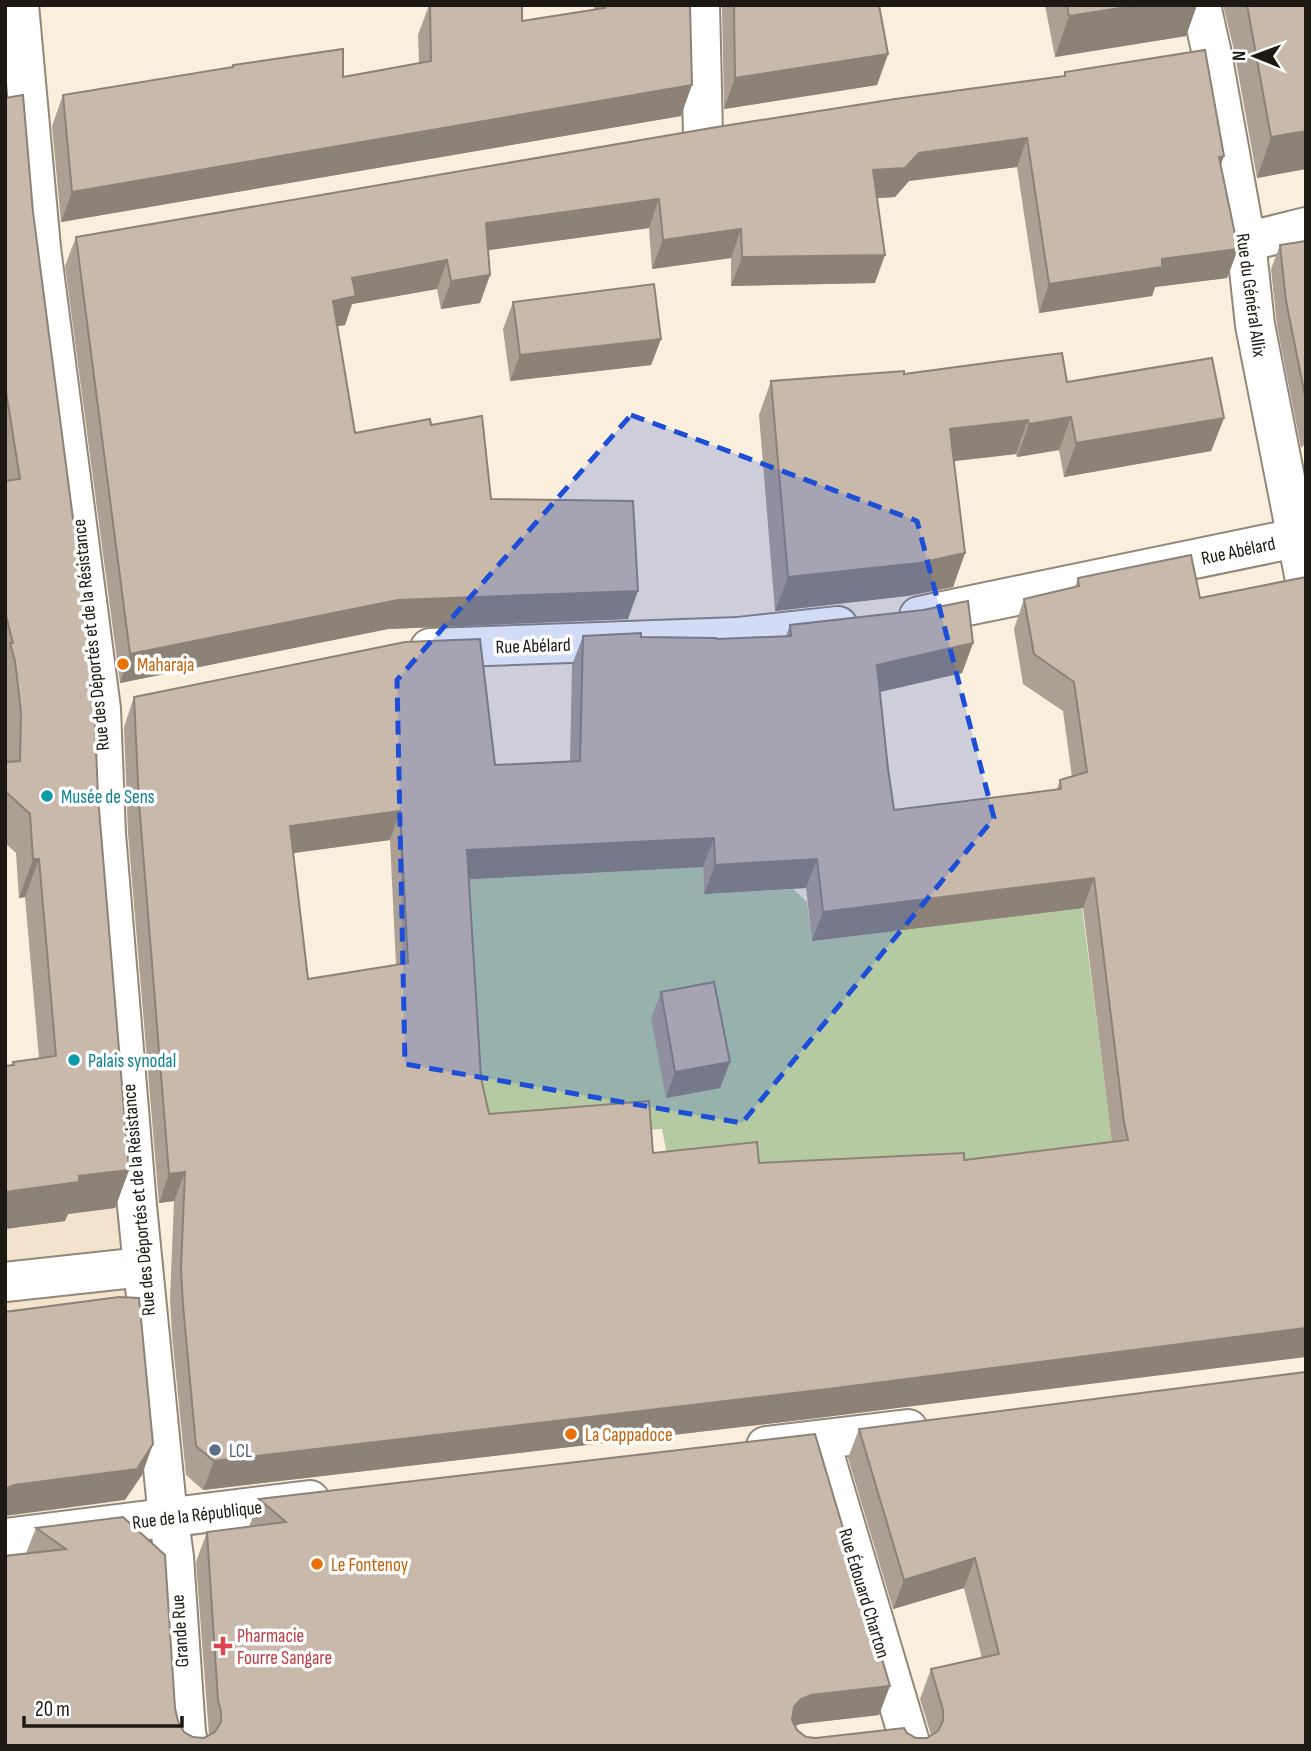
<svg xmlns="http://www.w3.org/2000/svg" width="1311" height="1751" font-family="'Sofia Sans Condensed',sans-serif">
  <rect width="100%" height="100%" fill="#faeedd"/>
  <path fill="#f4e3cc" d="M118 1208 157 1328 5 1343V1222L16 1220V1228H23V1219L58 1222 65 1221V1215Z"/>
  <path fill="#b6caa2" d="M703 867 704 894 793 889 807 902 812 941 1082 907 1114 1154 672 1180 662 1129 469 1141 456 880Z"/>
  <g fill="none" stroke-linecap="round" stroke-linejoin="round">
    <g stroke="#928778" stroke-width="42">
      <g id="minor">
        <path d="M19 5 41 248 101 709 106 834 137 1206 166 1498 174 1557 186 1733 189 1746"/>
        <path d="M700 5 703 134"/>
        <path d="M1201 5 1212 54 1246 242 1255 325 1306 585"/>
        <path d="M1246 242 1306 227"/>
        <path d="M919 616 1296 538"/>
        <path d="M430 648 738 637 838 626"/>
        <path d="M5 1282 143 1267"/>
        <path d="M820 1440 911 1746"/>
        <path d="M766 1446 908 1429"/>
        <path d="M5 1538 310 1500"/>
      </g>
    </g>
    <use href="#minor" stroke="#fff" stroke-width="38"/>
  </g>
  <g fill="#ac9f93" fill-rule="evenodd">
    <path d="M429 5 522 21 594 10V5H690L681 116 61 222 52 126 63 95 232 67 233 65 343 77 419 63 418 35Z"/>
    <path d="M722 5H879L888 54 877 85 724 109Z"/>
    <path d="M1045 5H1197L1186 36 1055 57Z"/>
    <path d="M1223 5H1306V169L1257 178 1234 50Z"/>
    <path d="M1065 72 1224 156 1220 166 1238 249 1227 278 1155 287 1152 296 1039 313 1017 167 909 181 895 197 877 198 875 283 731 286V258L652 269 649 228 488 250 490 275 480 303 441 309 437 289 352 304 345 325 337 326 355 433 431 425 491 499 628 619 388 629 120 683 65 266 76 237 1064 76Z"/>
    <path d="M5 98 33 212 98 797 129 1170 115 1208 68 1214 65 1221 5 1229V1066L12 1065 13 1062 39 1058 25 897 19 898 16 853 5 843V762H7V751L5 735Z"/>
    <path d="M1306 241V443L1301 448 1277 326 1271 269 1280 245Z"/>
    <path d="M513 302 661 339 651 365 510 381 503 329Z"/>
    <path d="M904 374 1067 382 1224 418 1211 451 1064 477 1059 450 1017 457 1016 454 954 461 965 553 953 587 907 596 775 611 759 415 771 381Z"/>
    <path d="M1078 578 1200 598 1303 1356 817 1418 203 1490 186 1475 172 1335 170 1298 174 1201 159 1203 128 833 124 727 134 697 495 765 570 761 572 665 583 636 717 639 786 636 790 625 973 643 962 673 880 692 888 769 894 810 1057 789 1060 780 1072 777 1063 711 1023 684 1014 629 1024 599 1075 587ZM390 840 396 965 308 979 293 853ZM703 867 704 894 806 888 812 941 1083 908 1112 1142 964 1160 759 1163 653 1153 489 1114 481 1078 469 879Z"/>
    <path d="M661 992 730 1062 720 1088 666 1098 651 1018Z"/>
    <path d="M859 1429 1306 1746H5L26 1553 36 1528 123 1517 178 1721 184 1732 193 1737 204 1738 209 1735 196 1562 207 1532 249 1527 259 1499 879 1715 800 1724 795 1726 797 1730 806 1737 816 1738 907 1733 916 1738H927L931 1735 920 1699 931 1669 982 1658 964 1588 893 1609 848 1458Z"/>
  </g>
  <g fill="#8c8278">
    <path d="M1140 5H1197L1186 36 1055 57 1069 16Z"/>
    <path d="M888 54 877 85 724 109 735 78Z"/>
    <path d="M692 85 681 116 61 222 72 192Z"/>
    <path d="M1306 131V169L1257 178 1271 137Z"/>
    <path d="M1027 138 1017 167 909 181 895 197 863 199 873 170 919 153Z"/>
    <path d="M1224 156 1213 185 1219 157Z"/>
    <path d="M659 199 649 228 475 252 486 223Z"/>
    <path d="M741 229 731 258 652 269 663 240Z"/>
    <path d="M1238 249 1227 278 1155 287 1152 296 1039 313 1049 284 1162 259Z"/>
    <path d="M885 255 875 283 731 286 742 257Z"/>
    <path d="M447 260 437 289 352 304 345 325 322 329 333 301 352 278Z"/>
    <path d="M490 275 480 303 441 309 451 281Z"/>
    <path d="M661 339 651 365 510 381 520 355Z"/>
    <path d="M1071 417 1059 450 1017 457 1029 424Z"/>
    <path d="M1224 418 1211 451 1064 477 1076 443Z"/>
    <path d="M1028 420 1016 454 938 463 950 429Z"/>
    <path d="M965 553 953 587 907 596 775 611 788 577Z"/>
    <path d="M638 591 628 619 388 629 120 683 130 654 398 600Z"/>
    <path d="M973 643 962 673 866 695 877 665Z"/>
    <path d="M400 811 390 840 279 855 290 826Z"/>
    <path d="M714 838 703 867 456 880 467 850Z"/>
    <path d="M33 859H39L25 897 19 898Z"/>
    <path d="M817 859 806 888 704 894 715 865Z"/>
    <path d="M1094 878 1083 908 812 941 823 912Z"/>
    <path d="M730 1062 720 1088 666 1098 675 1072Z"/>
    <path d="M129 1170 115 1208 68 1214 65 1221 5 1229V1192L79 1176Z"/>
    <path d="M185 1172 174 1201 159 1203 169 1174Z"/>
    <path d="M1306 1328V1357L817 1418 203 1490 214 1461Z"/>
    <path d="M153 1444 142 1475 125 1500 5 1516V1489L14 1485Z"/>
    <path d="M975 1558 964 1588 893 1609 904 1580Z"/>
    <path d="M890 1686 879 1715 800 1724 791 1728 794 1707 801 1699 811 1695Z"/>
  </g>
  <g fill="#c8b9ab" stroke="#8c8278" stroke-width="2" fill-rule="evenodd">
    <path d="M430 5H522V21L605 8V5H690L692 85 72 192 63 95 233 67V65L343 49V77L431 61Z"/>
    <path d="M734 5H879L888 54 735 78Z"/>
    <path d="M1067 5H1140L1069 16Z"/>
    <path d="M1247 5H1306V131L1271 137Z"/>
    <path d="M1205 50 1224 156 1219 157 1238 249 1162 259V267L1049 284 1027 138 919 153 905 168 873 170 885 255 742 257 741 229 663 240 659 199 486 223 490 275 451 281 447 260 352 278 356 296 333 301 355 433 430 419 431 425 482 416 491 499 633 501 638 591 398 600 130 654 76 237 717 127 895 99 1065 76V72Z"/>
    <path d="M23 95 33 212 93 672 98 797 129 1170 79 1176V1182L5 1192V1066L14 1065 13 1062 56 1056 39 859H33L30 814 5 791V762L20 761 21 712 15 661 10 643H13L5 612V481L20 479 5 385V98Z"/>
    <path d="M1306 241V401L1286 301 1280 245Z"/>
    <path d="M654 284 661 339 520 355 513 302Z"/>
    <path d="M1062 353 1067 382 1212 358 1224 418 1076 443 1071 417 1029 424 1028 420 950 429 965 553 919 563 788 577 771 381 904 371V374Z"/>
    <path d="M1191 555 1200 598 1306 577V1328L828 1389 214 1461 196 1446 183 1305 181 1268 185 1172 169 1174 139 803 134 697 405 642 480 639 495 765 580 761 583 636 641 633V637L716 638 717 639 791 636 790 625 923 610 968 601 973 643 877 665 888 769 894 810 1061 789 1060 780 1087 772 1074 682 1034 654 1024 599 1079 586 1078 578ZM400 811 408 963 308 979 290 826ZM714 838 715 865 817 859 823 912 1094 878 1124 1122 1128 1140 964 1160V1153L759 1163 757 1142 653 1153 649 1101 489 1114 481 1078 467 850Z"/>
    <path d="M714 982 730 1062 675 1072 661 992Z"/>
    <path d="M119 1297 139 1298 153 1444 137 1469 14 1485 5 1489V1312Z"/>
    <path d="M1306 1372V1746H5V1556L66 1549 36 1528 123 1517 165 1555 175 1708 178 1721 184 1732 193 1737 204 1738 215 1732 221 1722V1712L218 1700 207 1532 286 1522 259 1499 815 1434 890 1686 811 1695 801 1699 794 1707 792 1720 797 1730 806 1737 816 1738 904 1728 907 1733 916 1738H927L938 1731 943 1721V1710L931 1669 999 1654 975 1558 904 1580 859 1429Z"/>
  </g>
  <path fill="#1d4ed8" fill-opacity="0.2" stroke="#1d4ed8" stroke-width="5" stroke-dasharray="14 9" stroke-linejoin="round" d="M631 415 917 521 994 818 742 1123 405 1064 397 680Z"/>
  <g fill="#e8710a" stroke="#fff" stroke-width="2.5">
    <circle cx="123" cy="664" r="7"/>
    <circle cx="571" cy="1434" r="7"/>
    <circle cx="317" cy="1564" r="7"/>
  </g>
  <g fill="#0f9aa8" stroke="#fff" stroke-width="2.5">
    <circle cx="47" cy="796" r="7"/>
    <circle cx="74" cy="1060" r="7"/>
  </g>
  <circle fill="#5c6f8a" stroke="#fff" stroke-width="2.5" cx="215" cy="1450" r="7"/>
  <path fill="#e0444e" stroke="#fff" stroke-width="2.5" d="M219.5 1635.5h7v7h7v7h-7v7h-7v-7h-7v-7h7z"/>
  <g text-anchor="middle" stroke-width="7" stroke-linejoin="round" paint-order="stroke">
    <g font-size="19" fill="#1c1812" stroke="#fff">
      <text transform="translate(1252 295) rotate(82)" y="7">Rue du Général Allix</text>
      <text transform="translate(1238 550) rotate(-12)" y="7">Rue Abélard</text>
      <text transform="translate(90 635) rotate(-96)" y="7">Rue des Déportés et de la Résistance</text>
      <text transform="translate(533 645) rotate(-2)" y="7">Rue Abélard</text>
      <text transform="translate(138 1200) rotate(-95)" y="7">Rue des Déportés et de la Résistance</text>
      <text transform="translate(197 1514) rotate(-7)" y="7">Rue de la République</text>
      <text transform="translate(865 1593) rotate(73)" y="7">Rue Édouard Charton</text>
      <text transform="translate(179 1631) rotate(-94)" y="7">Grande Rue</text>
    </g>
    <g font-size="19" fill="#c56008" stroke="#fff" text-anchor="start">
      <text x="137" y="671">Maharaja</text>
      <text x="585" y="1441">La Cappadoce</text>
      <text x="331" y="1571">Le Fontenoy</text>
    </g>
    <g font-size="19" fill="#0d838f" stroke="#fff" text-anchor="start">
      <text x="61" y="803">Musée de Sens</text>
      <text x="88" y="1067">Palais synodal</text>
    </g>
    <g font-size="19" fill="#4e5e75" stroke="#fff" text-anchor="start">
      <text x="229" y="1457">LCL</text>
    </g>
    <g font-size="19" fill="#be3a42" stroke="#fff" text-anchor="start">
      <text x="237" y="1642">Pharmacie<tspan x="237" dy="22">Fourre Sangare</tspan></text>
    </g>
  </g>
  <rect width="1311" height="1751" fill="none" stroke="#1c1812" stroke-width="14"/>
  <g transform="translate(1255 56) rotate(271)" stroke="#ffffff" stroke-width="5" paint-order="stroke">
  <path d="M0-5L12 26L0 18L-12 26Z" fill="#1c1812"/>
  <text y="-10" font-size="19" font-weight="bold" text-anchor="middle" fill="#1c1812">N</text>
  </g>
  <path d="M24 1716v10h158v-10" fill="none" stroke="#1c1812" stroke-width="3.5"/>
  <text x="35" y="1716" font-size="21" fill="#1c1812" stroke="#ffffff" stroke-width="5" paint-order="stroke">20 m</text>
</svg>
